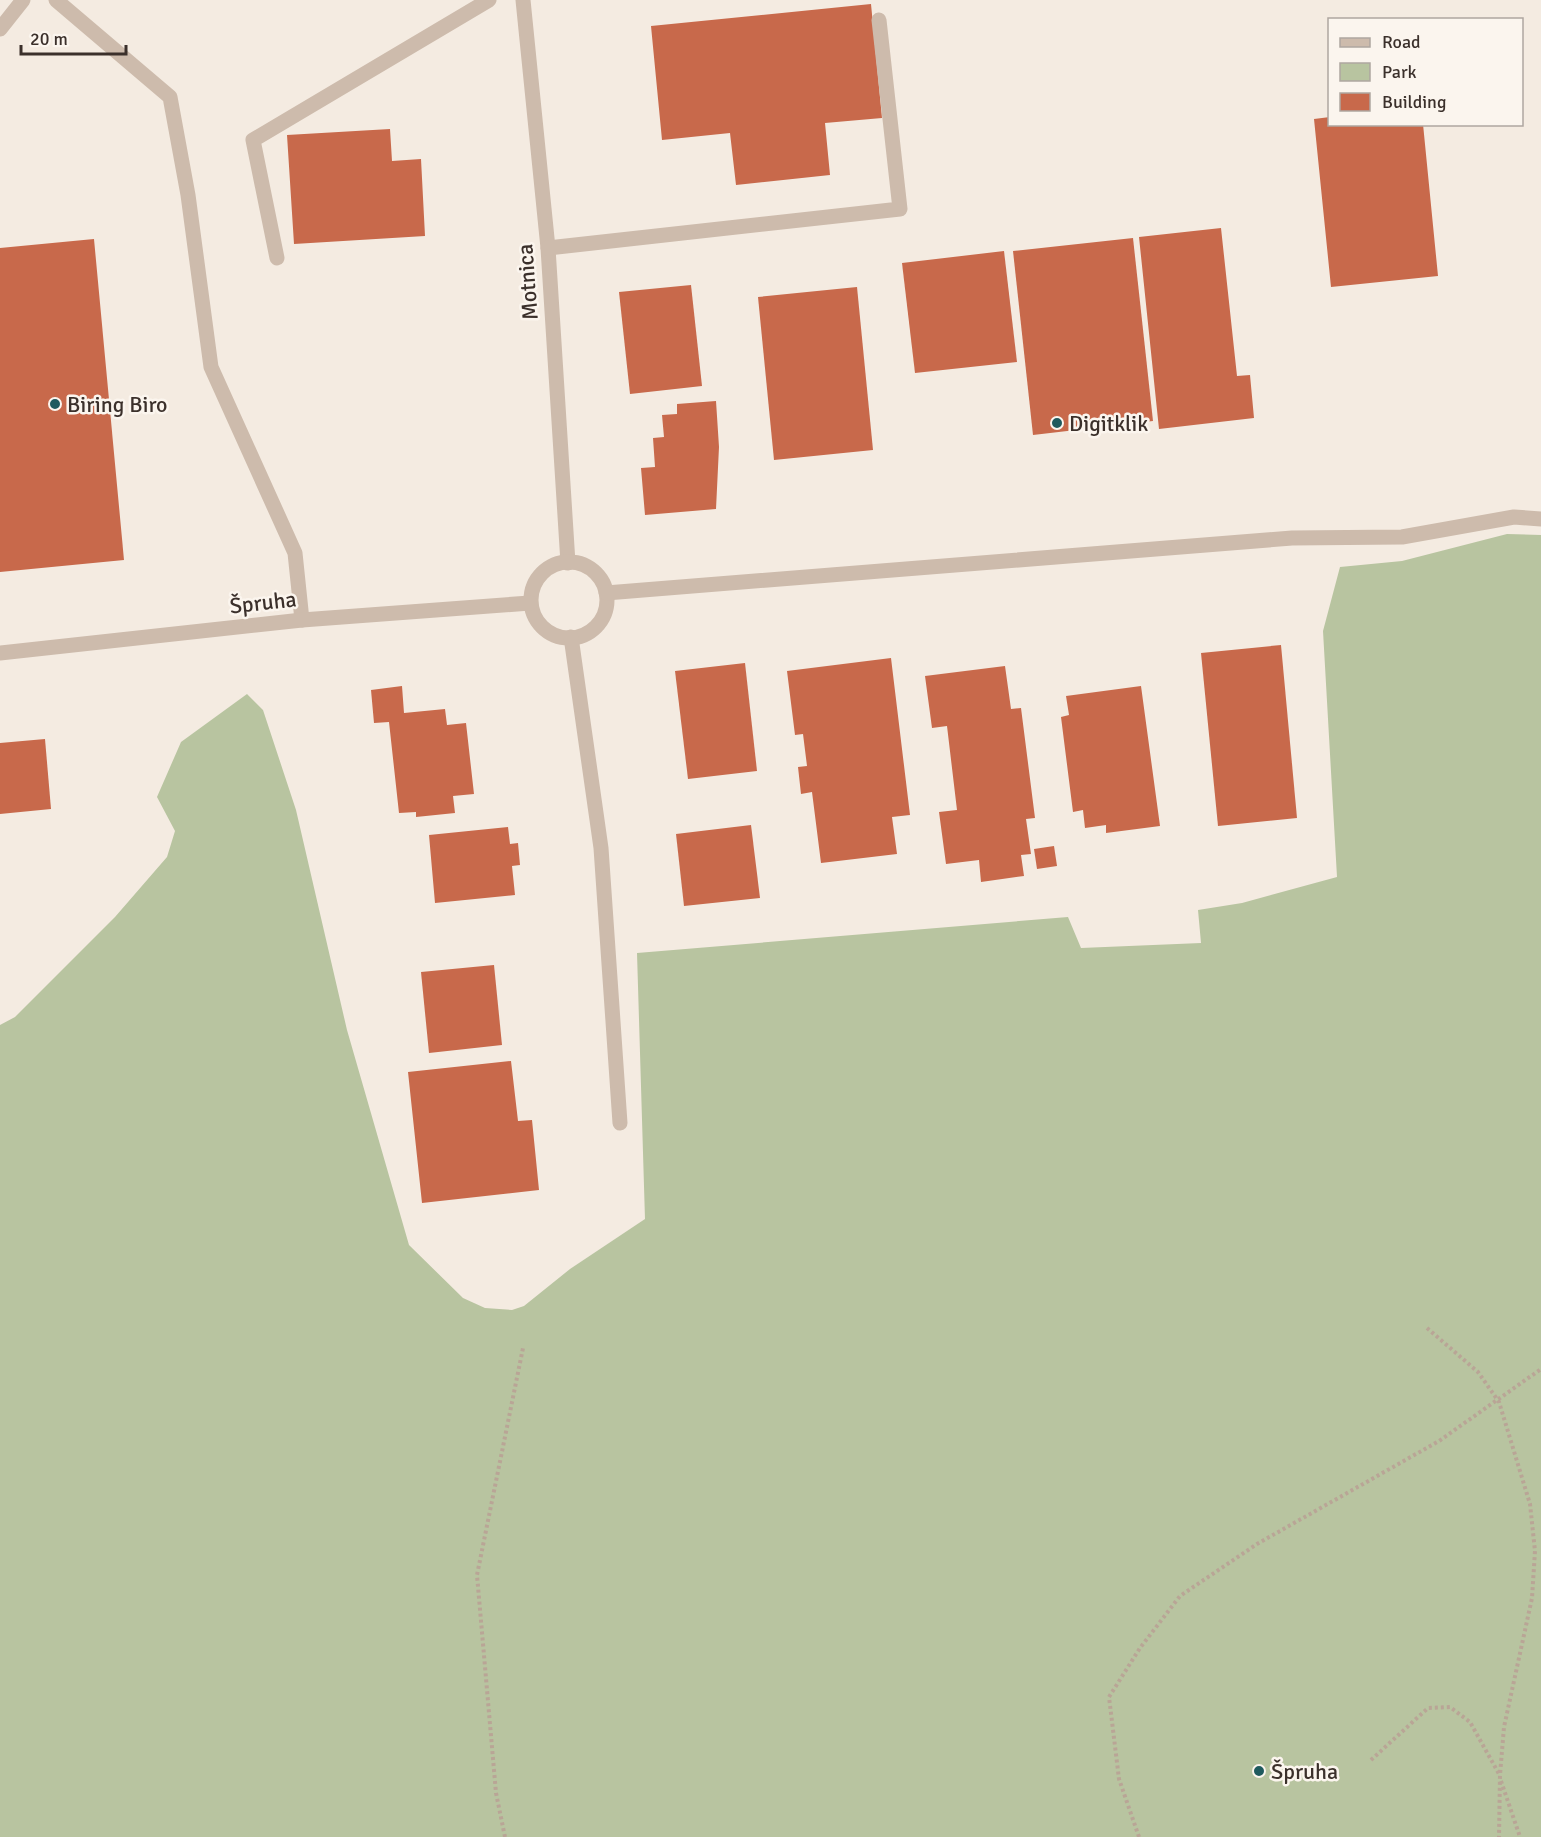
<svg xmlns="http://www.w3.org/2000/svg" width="1541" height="1837" font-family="Signika,sans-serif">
  <rect width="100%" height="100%" fill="#f4ebe1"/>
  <path fill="#b8c4a0" d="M1507 534 1541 535V1837H0V1025L15 1017 115 917 167 857 175 831 157 797 181 742 247 694 263 710 296 810 347 1030 409 1245 463 1298 485 1308 512 1310 524 1306 570 1269 645 1219 637 953 1068 917 1081 948 1201 943 1198 910 1242 903 1337 877 1323 631 1340 567 1402 561Z"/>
  <g fill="#c8694b">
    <path d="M871 4 882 118 825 123 830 175 736 185 730 133 662 140 651 26Z"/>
    <path d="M1330 117V124H1423L1438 276 1331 287 1314 119Z"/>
    <path d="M390 129 392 161 421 159 425 236 294 244 287 135Z"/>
    <path d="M1221 228 1237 376 1250 375 1254 418 1159 429 1139 237Z"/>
    <path d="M1133 238 1153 421 1033 435 1013 251Z"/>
    <path d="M94 239 124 560 0 572V248Z"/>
    <path d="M1004 251 1017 362 915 373 902 263Z"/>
    <path d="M691 285 702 386 630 394 619 292Z"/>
    <path d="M857 287 873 450 774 460 758 297Z"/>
    <path d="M716 401 719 447 716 509 645 515 641 468 655 467 653 438 664 437 662 415 677 414V404Z"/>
    <path d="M1281 645 1297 818 1218 826 1201 653Z"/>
    <path d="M891 658 910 815 892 817 897 854 821 863 812 792 801 794 798 767 807 766 803 734 795 735 787 671Z"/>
    <path d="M745 663 757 771 688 779 675 671Z"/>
    <path d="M1005 666 1011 709 1021 708 1035 818 1026 819 1031 854 1021 855 1024 876 981 882 979 860 946 864 939 812 957 810 947 726 932 728 925 676Z"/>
    <path d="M402 686 404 713 445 709 447 725 466 723 474 794 453 796 455 813 416 817V812L399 813 389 722 374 723 371 690Z"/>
    <path d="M1141 686 1160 826 1106 833V825L1085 828 1083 810 1073 812 1061 717 1069 715 1066 696Z"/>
    <path d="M45 739 51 809 0 814V743Z"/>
    <path d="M751 825 760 898 684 906 676 834Z"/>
    <path d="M508 827 510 844 518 843 520 865 512 866 515 895 435 903 429 835Z"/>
    <path d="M1054 846 1057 866 1037 869 1034 849Z"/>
    <path d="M494 965 502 1045 429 1053 421 972Z"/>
    <path d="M511 1061 518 1121 532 1120 539 1190 422 1203 408 1072Z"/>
  </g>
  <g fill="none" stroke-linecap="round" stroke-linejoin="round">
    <g stroke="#b9a596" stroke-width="4" stroke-dasharray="3 3" stroke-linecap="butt">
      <path d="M1427 1328 1478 1372 1499 1402 1530 1504 1535 1551 1532 1598 1504 1727 1500 1775 1499 1837"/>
      <path d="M1371 1760 1428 1708 1450 1707 1470 1722 1499 1774"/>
      <path d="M1501 1781 1520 1837"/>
      <path d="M505 1837 496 1793 477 1575 523 1348"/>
      <path d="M1139 1837 1119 1779 1109 1697 1140 1648 1180 1596 1257 1544 1439 1441 1541 1369"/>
    </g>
    <path stroke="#cdbbac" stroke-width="15" d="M277 258 253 140 489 0"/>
    <g stroke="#cdbbac" stroke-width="15">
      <path d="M56 0 170 97 188 195 211 367 295 553 302 620"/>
      <path d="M523 0 548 248 568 563"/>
      <path d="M0 29 23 0"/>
      <path d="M548 248 900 209 879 20"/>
      <circle cx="569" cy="600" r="38"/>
      <path d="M606 593 1292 538 1402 537 1514 517 1541 519"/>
      <path d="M571 637 601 848 620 1123"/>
      <path d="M0 653 302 620 530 603"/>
    </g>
  </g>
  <g fill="#1f5a5e" stroke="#fbf5ee" stroke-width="2">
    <circle cx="55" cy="404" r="6"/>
    <circle cx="1057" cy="423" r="6"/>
    <circle cx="1259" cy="1771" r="6"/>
  </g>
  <g text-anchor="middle" stroke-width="5" stroke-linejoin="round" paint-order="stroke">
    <g font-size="22" fill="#3b302b" stroke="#fbf5ee">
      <text transform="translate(527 282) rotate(-94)" y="8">Motnica</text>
      <text transform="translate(263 602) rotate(-6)" y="8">Špruha</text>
    </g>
    <g font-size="22" fill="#3b302b" stroke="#fbf5ee" text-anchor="start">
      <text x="67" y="412">Biring Biro</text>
      <text x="1069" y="431">Digitklik</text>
      <text x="1271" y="1779">Špruha</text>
    </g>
  </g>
  <rect x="1328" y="18" width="195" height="108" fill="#fbf5ee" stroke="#aea6a0" stroke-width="1.5"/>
  <rect x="1340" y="38" width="30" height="9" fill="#cdbbac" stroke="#aea6a0" stroke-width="1.5"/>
  <text x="1382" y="48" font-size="18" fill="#3b302b">Road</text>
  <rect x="1340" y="63" width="30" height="18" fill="#b8c4a0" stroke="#aea6a0" stroke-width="1.5"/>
  <text x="1382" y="78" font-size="18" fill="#3b302b">Park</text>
  <rect x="1340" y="93" width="30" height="18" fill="#c8694b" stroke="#aea6a0" stroke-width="1.5"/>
  <text x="1382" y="108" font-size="18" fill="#3b302b">Building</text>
  <path d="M21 45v9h105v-9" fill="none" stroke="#3b302b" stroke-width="3"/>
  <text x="30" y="45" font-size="18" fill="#3b302b" stroke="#fbf5ee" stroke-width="4.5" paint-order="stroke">20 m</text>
</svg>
